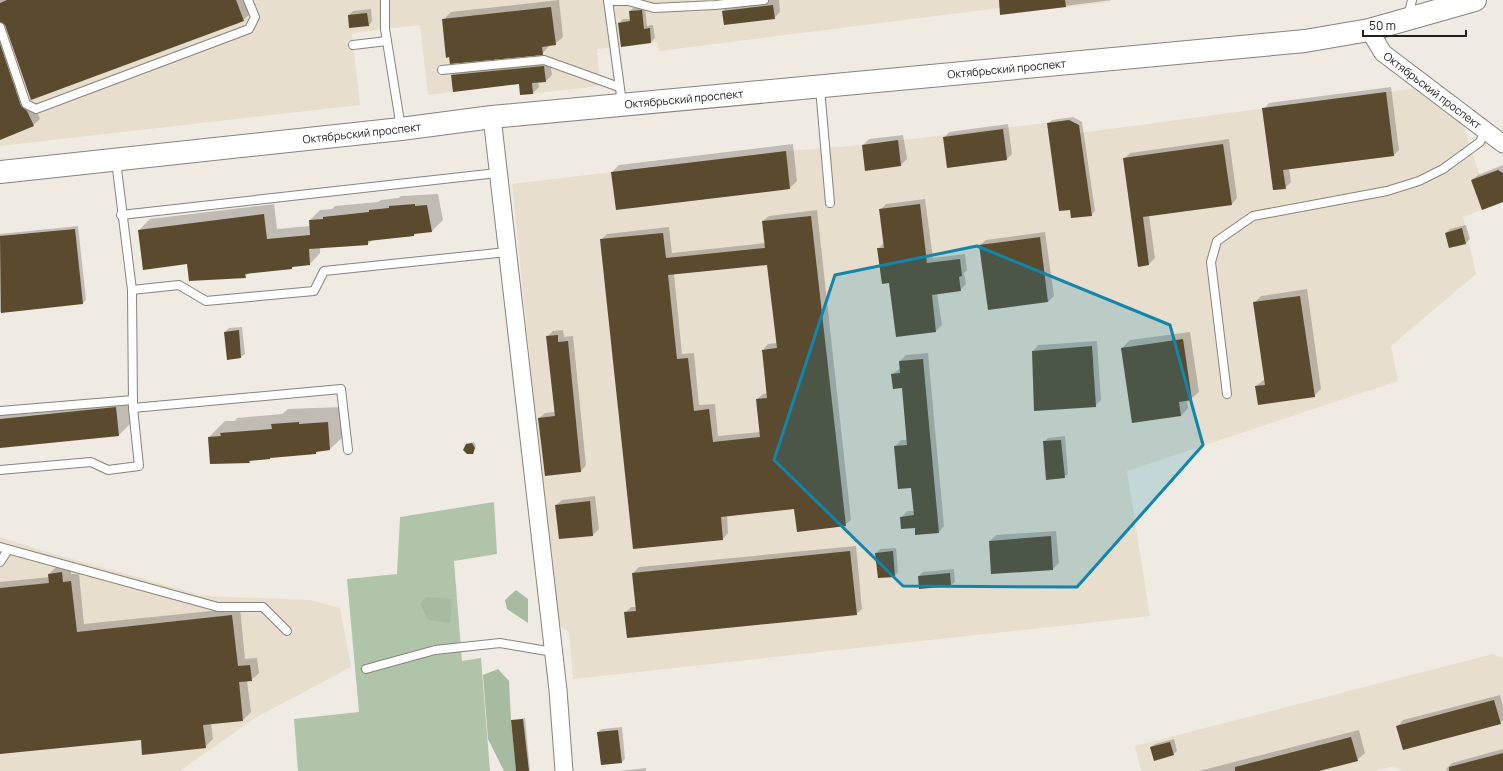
<svg xmlns="http://www.w3.org/2000/svg" width="1503" height="771" font-family="Manrope,sans-serif">
  <rect width="100%" height="100%" fill="#f0ebe2"/>
  <g fill="#e7dece">
    <path d="M0 0H1111V2L1000 15 999 8 659 51 657 42 597 49 600 86 520 95 519 84 428 95 420 25 352 33 360 105 0 146Z"/>
    <path d="M1417 88 1462 122 1480 176 1498 170 1503 173V202L1463 217 1476 274 1391 346 1398 381 1127 471 1150 616 573 679 569 632 557 624 512 184 786 151 862 145 1069 120 1079 125 1080 133Z"/>
    <path d="M0 537 40 550 205 596 310 600 340 608 351 667 255 718 180 771H0Z"/>
    <path d="M1493 654 1503 658V771H1401L1394 766 1376 771H1141L1135 746Z"/>
  </g>
  <path fill="#b0c4aa" d="M494 502 497 554 454 561 462 661 481 658 490 771H298L294 719 359 712 347 579 397 574 400 517Z"/>
  <g fill="#a6bb9f">
    <path d="M516 590 528 599V623L507 609 505 600Z"/>
    <path d="M426 597 452 599 450 623 428 620 420 604Z"/>
    <path d="M498 669 509 681 511 720 516 771H504L488 739 483 675Z"/>
  </g>
  <g fill="#0003" fill-rule="evenodd">
    <path d="M0 0H245L250 14 243 20 6 25 0 19Z"/>
    <path d="M559 0 563 37 555 44 550 45 542 54 443 20 451 12Z"/>
    <path d="M770 0H779L780 12 774 18 725 24 723 10 729 4Z"/>
    <path d="M1000 0H1112L1001 14Z"/>
    <path d="M645 7 647 26 653 25 655 38 651 42 619 23 623 19H631L630 11 633 8Z"/>
    <path d="M371 9 372 21 369 25 349 15 353 11Z"/>
    <path d="M0 19 27 99 34 104 40 119 33 125 0 138Z"/>
    <path d="M550 61 552 75 546 81H538L539 87 533 93 520 83 452 75 458 69Z"/>
    <path d="M1391 87 1399 150 1394 155 1289 169 1291 182 1285 188 1264 109 1269 103Z"/>
    <path d="M1073 117 1082 122 1095 211 1091 215 1070 209 1049 123 1052 120Z"/>
    <path d="M1008 124 1012 154 1006 160 944 138 949 132Z"/>
    <path d="M903 135 907 159 901 165 863 145 869 139Z"/>
    <path d="M1229 139 1237 198 1232 204 1149 215 1155 258 1149 264 1139 265 1124 159 1130 153Z"/>
    <path d="M793 144 797 181 790 188 612 172 619 165Z"/>
    <path d="M1503 165V201L1472 180 1478 175Z"/>
    <path d="M438 194 443 220 432 231 417 232 414 235 373 239 368 244 320 247V253L310 264 295 265 292 268 250 272 245 277 188 263 139 230 150 219 274 204 277 229 310 226V220L320 210 332 209 335 206 378 202 381 200 398 198 401 196Z"/>
    <path d="M925 199 933 258 965 254 967 270 964 273 966 284 960 290 937 293 942 325 936 331 897 336 890 282 878 249 884 243 880 210 886 204Z"/>
    <path d="M817 210 851 520 845 525 795 508 727 516 728 533 723 539 601 240 607 234 669 227 672 253 766 243 763 221 769 216ZM768 264 777 343 768 344 763 350 767 393 763 394 757 399 760 432 718 436 715 404 699 405 694 353 682 354 674 274Z"/>
    <path d="M1466 225 1470 239 1466 243 1450 247 1446 233 1450 229Z"/>
    <path d="M78 226 86 300 83 303 0 312V234Z"/>
    <path d="M1045 232 1054 296 1048 302 980 245 986 240Z"/>
    <path d="M1307 289 1321 389 1314 396 1256 386 1265 379 1254 303 1261 296Z"/>
    <path d="M242 327 245 354 241 357 225 332 229 328Z"/>
    <path d="M563 330 564 337 573 336 586 465 581 471 539 418 545 413 555 412 547 337 553 331Z"/>
    <path d="M1190 332 1199 392 1191 399 1187 400 1188 408 1181 416 1122 348 1130 340Z"/>
    <path d="M1097 341 1101 400 1095 406 1035 410 1033 351 1038 345Z"/>
    <path d="M928 353 944 526 939 532 902 517 907 511H914L912 487 895 446 901 440H908L903 387 892 374 901 368 900 361 906 355Z"/>
    <path d="M127 396 130 424 119 435 0 447V410Z"/>
    <path d="M343 407 346 434 330 449 252 460 249 462 209 437 225 421H235L237 418 282 414 288 409Z"/>
    <path d="M1065 436 1068 474 1064 477 1044 442 1048 438Z"/>
    <path d="M474 442 476 446 473 453 466 444Z"/>
    <path d="M595 496 599 529 593 535 556 505 562 500Z"/>
    <path d="M1056 531 1059 563 1053 569 990 541 996 535Z"/>
    <path d="M856 546 862 609 856 614 625 613 631 607H636L633 573 639 567Z"/>
    <path d="M896 548 898 572 895 576 876 553 880 549Z"/>
    <path d="M70 565 71 574H79L84 624 240 608 245 659 257 658 259 673 251 680 247 681 251 712 243 720 211 723 213 739 205 747 142 739 0 753V582L50 577 49 574 57 566Z"/>
    <path d="M954 569 955 582 951 585 919 576 923 572Z"/>
    <path d="M1500 695 1503 707V720L1500 723 1398 726 1403 720Z"/>
    <path d="M525 718 530 771H517L512 721Z"/>
    <path d="M622 727 625 759 621 763 598 732 602 729Z"/>
    <path d="M1359 730 1365 753 1357 760 1315 771H1199Z"/>
    <path d="M1174 739 1177 751 1173 754 1151 747 1155 744Z"/>
    <path d="M1503 749V771H1447L1446 769 1452 763Z"/>
    <path d="M646 768V771H619Z"/>
  </g>
  <g fill="#5a4a2e" fill-rule="evenodd">
    <path d="M7 0H236L244 21 31 100 5 25 0 22V3Z"/>
    <path d="M999 0H1065L1066 7 1000 15Z"/>
    <path d="M773 5 775 19 724 25 722 11Z"/>
    <path d="M551 7 556 45 542 47 543 55 450 64 449 57 446 58 442 19Z"/>
    <path d="M642 10 644 29 650 28 651 43 621 47 618 23 630 21 629 11Z"/>
    <path d="M367 13 369 26 349 28 348 15Z"/>
    <path d="M0 44 21 106 27 111 34 126 0 140Z"/>
    <path d="M544 66 546 82 532 83 533 94 520 95 519 84 453 92 451 75Z"/>
    <path d="M1386 92 1394 156 1283 170 1286 189 1273 190 1262 108Z"/>
    <path d="M1069 120 1079 125 1092 216 1071 218 1070 210 1059 211 1047 123Z"/>
    <path d="M1003 129 1007 160 947 168 943 137Z"/>
    <path d="M898 140 901 166 865 171 862 145Z"/>
    <path d="M1223 144 1232 205 1143 217 1149 265 1138 267 1123 158Z"/>
    <path d="M786 151 790 189 616 210 611 172Z"/>
    <path d="M1498 170 1503 173V202L1482 210 1471 180Z"/>
    <path d="M415 204V206L427 205 432 232 414 234V236L368 241V245L309 249 310 265 292 267V269L245 274 246 278 189 281 187 264 143 270 138 230 264 214 267 239 310 235 309 220 323 219V217L369 212V210L389 208V206Z"/>
    <path d="M920 204 927 263 960 259 962 276 959 277 961 291 932 295 936 332 896 337 889 283 882 284 877 248H884L879 209Z"/>
    <path d="M811 216 846 526 797 532 794 509 721 517 723 540 633 549 600 239 663 233 666 258 765 248 762 221ZM767 265 777 348 762 350 767 398 756 399 760 437 713 442 709 409 694 411 688 358 677 359 668 275Z"/>
    <path d="M1462 228 1466 244 1449 248 1445 233Z"/>
    <path d="M75 229 83 304 1 313 0 236Z"/>
    <path d="M1040 237 1048 302 988 310 979 245Z"/>
    <path d="M1300 296 1315 397 1258 405 1255 386 1265 385 1253 302Z"/>
    <path d="M239 330 241 358 227 360 224 332Z"/>
    <path d="M558 335V342L568 341 581 472 545 476 538 418 555 416 546 336Z"/>
    <path d="M1183 339 1192 400 1179 402 1181 416 1132 423 1121 348Z"/>
    <path d="M1092 346 1096 407 1034 411 1032 351Z"/>
    <path d="M923 359 939 533 915 535V528L901 529 900 517 914 515 911 488 898 489 894 446 907 445 902 388 893 389 891 374 900 373 899 361Z"/>
    <path d="M116 407 119 436 0 448V419Z"/>
    <path d="M299 422V424L328 422 330 450 316 452V454L270 458V459L249 461 250 463 210 464 208 437 221 436 220 433 272 429 271 424Z"/>
    <path d="M1061 440 1065 478 1046 480 1043 441Z"/>
    <path d="M472 443 475 448 473 454H467L463 450 466 444Z"/>
    <path d="M590 501 593 536 559 539 555 505Z"/>
    <path d="M1051 536 1053 570 991 574 989 541Z"/>
    <path d="M850 551 857 615 627 638 624 612 636 611 632 573Z"/>
    <path d="M893 551 895 577 878 578 875 553Z"/>
    <path d="M62 572 63 582 71 581 77 632 232 615 238 666 250 665 252 681 239 682 243 721 203 725 206 748 142 755 141 740 0 754V588L49 583 48 574Z"/>
    <path d="M950 573 951 586 919 589 918 576Z"/>
    <path d="M1494 700 1501 724 1403 750 1396 726Z"/>
    <path d="M523 719 529 771H516L511 720Z"/>
    <path d="M618 730 622 763 601 765 597 732Z"/>
    <path d="M1351 737 1358 761 1319 771H1235V767Z"/>
    <path d="M1170 742 1174 755 1154 761 1150 747Z"/>
    <path d="M1503 753V771H1449V767Z"/>
  </g>
  <g fill="none" stroke-linecap="round" stroke-linejoin="round">
    <g stroke="#87827a" stroke-width="10">
      <g id="service">
        <path d="M385 0V29L401 128"/>
        <path d="M608 0 622 103"/>
        <path d="M608 1H628L654 8 715 5 764 0"/>
        <path d="M1408 17 1412 0"/>
        <path d="M0 27 26 104 36 109 249 29 255 17 248 0"/>
        <path d="M353 45 387 41"/>
        <path d="M442 70 544 60 619 87"/>
        <path d="M820 88 830 203"/>
        <path d="M121 215 497 173"/>
        <path d="M132 290 179 285 206 301 314 291 324 271 507 252"/>
        <path d="M1227 394 1211 262 1217 241 1253 216 1387 191 1419 181 1443 169 1480 142 1485 130"/>
        <path d="M133 408 341 389 348 450"/>
        <path d="M0 411 133 400"/>
        <path d="M0 470 91 462 108 470 139 466 133 408 132 290 116 161"/>
        <path d="M0 547 218 607H263L287 631"/>
        <path d="M0 562 8 550"/>
        <path d="M366 669 435 650 500 643 553 652"/>
      </g>
    </g>
    <g stroke="#87827a" stroke-width="19">
      <g id="minor">
        <path id="s1" d="M1369 30 1383 53 1503 144"/>
        <path d="M492 117 558 690 564 771"/>
      </g>
    </g>
    <g stroke="#87827a" stroke-width="24">
      <g id="primary">
        <path id="s2" d="M0 172 401 129 492 117 1305 41 1369 30 1475 0"/>
      </g>
    </g>
    <use href="#service" stroke="#fff" stroke-width="8"/>
    <use href="#minor" stroke="#fff" stroke-width="17"/>
    <use href="#primary" stroke="#fff" stroke-width="22"/>
  </g>
  <path fill="#1185aa" fill-opacity="0.2" stroke="#1185aa" stroke-width="3" stroke-linejoin="round" d="M977 246 1170 325 1203 445 1077 587 903 586 774 460 835 275Z"/>
  <g text-anchor="middle" stroke-width="4" stroke-linejoin="round" paint-order="stroke">
    <g font-size="11" fill="#22201d" stroke="#fff">
      <text dy="4" stroke="none"><textPath href="#s2" startOffset="1012">Октябрьский проспект</textPath></text>
      <text dy="4" stroke="none"><textPath href="#s1" startOffset="89">Октябрьский проспект</textPath></text>
      <text dy="4" stroke="none"><textPath href="#s2" startOffset="688">Октябрьский проспект</textPath></text>
      <text dy="4" stroke="none"><textPath href="#s2" startOffset="364">Октябрьский проспект</textPath></text>
    </g>
  </g>
  <path d="M1363 30v6h103v-6" fill="none" stroke="#22201d" stroke-width="2"/>
  <text x="1369" y="30" font-size="12" fill="#22201d" stroke="#ffffff" stroke-width="3" paint-order="stroke">50 m</text>
</svg>
